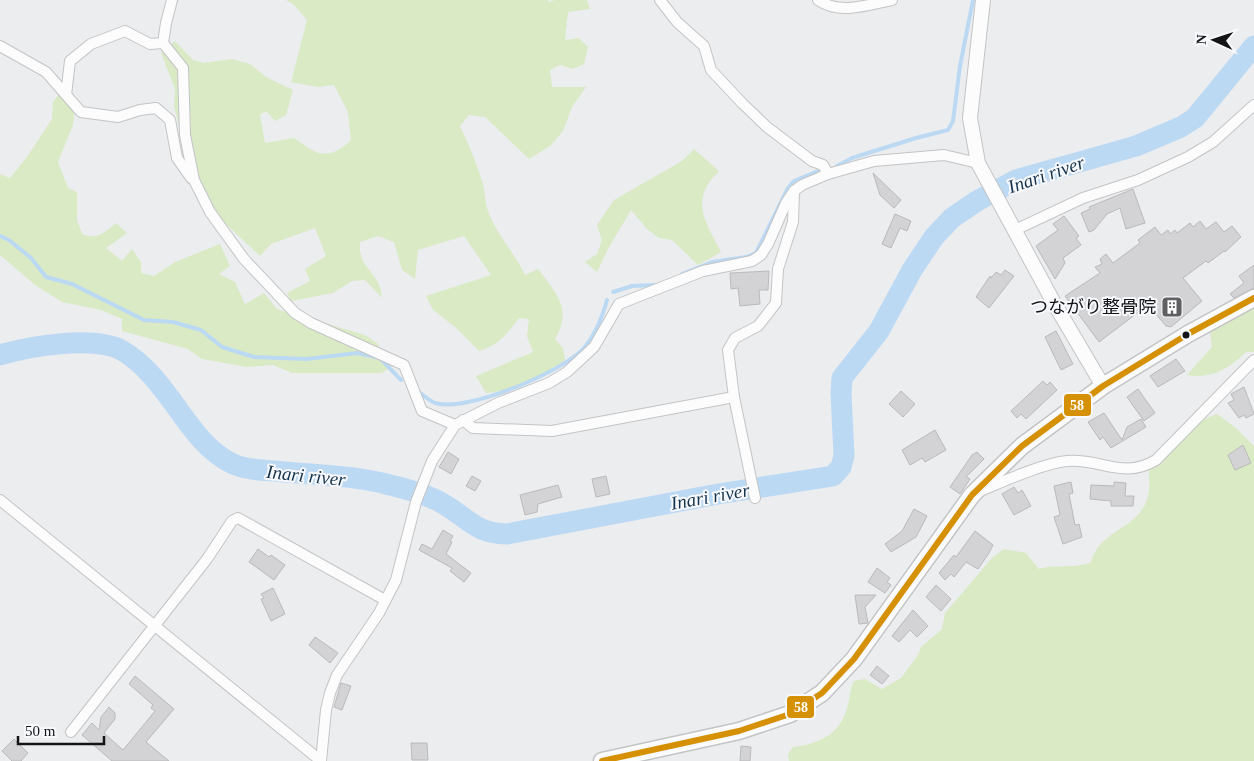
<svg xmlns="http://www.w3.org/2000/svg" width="1254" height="761" font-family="'Times New Roman','Noto Sans JP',serif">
  <rect width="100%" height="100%" fill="#ecedef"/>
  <g fill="#d9eac5">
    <path d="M286 0H548V2L555 0H587L590 9 568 12 565 40 579 38 588 47 584 64 573 69 560 65 550 70 552 87H586L572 107 563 131 550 146 529 159 485 117 469 115 460 126C469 145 477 164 483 184 485 193 485 203 488 211 497 235 514 252 525 275L538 269C556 293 573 309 555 339L563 348 565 360C543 378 514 391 486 393L476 376 533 352 527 336 529 319 519 318C507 334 499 345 479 351L455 327 433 310 426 296 491 275 464 236 418 250 415 279 402 270 394 242 378 236 360 242C357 269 381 272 382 298L365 280 352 281 333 293 291 301 287 293 310 281 305 269 326 256 315 228 271 244 260 256 213 212 184 146 174 106 175 89 161 53 175 41 193 60 204 63 232 59 250 64 266 77 293 90 286 115 275 121 266 111 260 115 265 143 294 138C318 155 327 162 351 140L348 112 334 85 318 87 291 82 307 20 293 4Z"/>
    <path d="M58 95 75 109 73 125 58 162 68 188 77 192V220L82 234C98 240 104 233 116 223L127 233 106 248 122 261 132 249 141 262V273L154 276 175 262 220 244 230 266 219 274 235 282 245 304 264 293 277 309 365 335 377 343 392 366 382 373H292L273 365 247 367 202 359 188 349 122 331V319L101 310 62 302 35 285 0 255V174L10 178 29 154 52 119 53 102Z"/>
    <path d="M694 149 719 171C689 200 705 221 721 252L698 265 672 240 659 238 647 229 631 210 608 249 597 272 585 262 597 254 602 240 597 225 614 200 682 161Z"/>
    <path d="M1254 306V352H1246C1229 369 1211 379 1187 375L1212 347 1210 332Z"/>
    <path d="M1217 414 1236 428 1254 446V761H789L788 754 793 747C824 743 843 732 849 700 851 692 850 688 854 681L865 679 882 689 901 678 918 655 921 647 942 629 945 613 992 558 1004 549 1026 553 1039 569C1055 564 1078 569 1091 562 1102 521 1159 532 1148 468L1200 421Z"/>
  </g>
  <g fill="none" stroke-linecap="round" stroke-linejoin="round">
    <g stroke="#bcd9f4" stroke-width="4">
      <path d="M837 166 852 158 916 138 948 130 953 121 960 66 973 0"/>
      <path d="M0 236 9 240 31 258 46 277 72 284 144 320 173 322 201 330 222 347 254 357 307 359 357 353 380 358 401 380"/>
      <path d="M682 274 712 262 746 257 756 253 788 188 794 181 818 171"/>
      <path d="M613 292 632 286 654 285"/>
      <path d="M419 392C424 396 430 401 435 403 465 413 563 372 584 348 596 334 602 318 607 300"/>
    </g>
    <path stroke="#bcd9f4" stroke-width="21" d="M0 355C30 346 95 335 123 351 145 364 162 387 177 408 193 430 208 452 233 464 249 471 268 470 285 472 320 475 357 476 390 485 407 489 425 494 440 502 468 517 473 533 507 534L718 494 833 476 841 467 844 456 841 393 842 378 879 331 912 270 934 237 952 218 977 201 1016 180 1136 146 1181 127 1195 118 1254 46"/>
  </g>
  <g fill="#d3d3d5" stroke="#bababc">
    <path d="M873 173 901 200 894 208 880 195Z"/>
    <path d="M1133 189 1145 223 1126 229 1120 208 1107 214 1094 230 1089 232 1081 213 1090 209 1089 207Z"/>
    <path d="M895 214 911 221 907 231 900 228 891 248 882 244Z"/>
    <path d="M1064 216 1079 236 1076 238 1081 245 1063 258 1065 263 1055 279 1036 246 1058 230 1053 224Z"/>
    <path d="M1200 221 1206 229 1216 222 1224 232 1232 226 1241 237 1225 252 1224 251 1208 263 1206 261 1183 278 1202 301 1171 327 1166 326 1148 305 1099 342 1065 296 1100 273 1095 267 1102 264 1100 259 1106 254 1113 263 1140 243 1138 240 1155 227 1161 235 1168 230 1170 234 1175 230 1177 233 1190 223 1193 227Z"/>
    <path d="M1254 265V288L1234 298 1230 294 1244 283 1239 276Z"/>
    <path d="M1005 270 1014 276 989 308 976 297 990 276 991 278 996 272 1001 275Z"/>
    <path d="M769 271 768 290H759L760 304 740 306 738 288 731 289 730 273Z"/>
    <path d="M1056 331 1073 364 1061 370 1045 337Z"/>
    <path d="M1176 359 1185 371 1158 387 1150 376Z"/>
    <path d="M1043 381 1047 385 1050 382 1057 390 1026 419 1021 414 1017 418 1011 411Z"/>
    <path d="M1244 387 1254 414 1246 418 1244 415 1239 418 1228 403 1234 400 1231 394Z"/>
    <path d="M1138 389 1155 413 1144 421 1127 397Z"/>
    <path d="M901 391 915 404 903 417 889 404Z"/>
    <path d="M1104 413 1122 440 1127 427 1141 419 1146 427 1111 448 1103 437 1100 440 1088 422Z"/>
    <path d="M935 430 946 450 925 462 922 458 910 465 902 450Z"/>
    <path d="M1243 445 1251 463 1235 470 1228 455Z"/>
    <path d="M448 452 459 459 451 474 439 467Z"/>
    <path d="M977 452 984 459 966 477 970 479 960 494 950 487 972 455Z"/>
    <path d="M472 476 481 481 475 491 466 486Z"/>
    <path d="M606 476 610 494 596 497 592 479Z"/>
    <path d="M1071 482 1073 493 1069 494 1075 525 1079 524 1082 537 1063 544 1054 517 1060 515 1054 486Z"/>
    <path d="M1114 482 1126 483 1125 496H1134L1133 506H1111V501L1090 499 1091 485 1114 486Z"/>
    <path d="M558 485 562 497 538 504 537 512 525 515 520 495Z"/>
    <path d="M1014 487 1018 493 1022 490 1031 506 1014 515 1002 494Z"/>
    <path d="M914 509 927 516 916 537 891 552 885 544 902 531Z"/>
    <path d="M443 530 453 536 450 541 452 542 446 554 471 573 464 582 450 571 452 568 419 550 422 544 432 549Z"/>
    <path d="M975 531 993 545 989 553 978 569 966 562 954 577 951 574 945 580 939 573 954 555 956 557Z"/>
    <path d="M258 549 269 557 271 555 285 565 274 580 249 562Z"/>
    <path d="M877 568 890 578 887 582 891 585 885 593 868 582Z"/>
    <path d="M936 585 951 599 941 611 926 597Z"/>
    <path d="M273 588 285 614 271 621 261 599 264 598 261 594Z"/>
    <path d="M855 595H876L865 607 868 623 859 624Z"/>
    <path d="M913 610 928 626 917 637 910 630 899 642 892 636Z"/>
    <path d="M315 637 338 653 330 663 309 645Z"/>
    <path d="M877 666 889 676 882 684 870 675Z"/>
    <path d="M135 676 174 709 146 742 169 761H112L82 735 92 723 99 730 101 717 109 707 115 713V719L104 733 123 750 155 711 151 708 153 705 129 684Z"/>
    <path d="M341 683 351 686 342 710 334 707Z"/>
    <path d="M14 739 28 753 21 761H12L2 751Z"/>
    <path d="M411 743H427L428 760H412Z"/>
    <path d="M741 746 751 747 750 761H740Z"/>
  </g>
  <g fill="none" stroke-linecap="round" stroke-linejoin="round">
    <g stroke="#c3c4c5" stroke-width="12">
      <g id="street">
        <path d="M172 0 166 23 163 43 183 68 185 135 194 180 210 212 244 259 295 313 311 323 404 365 422 411 455 425"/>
        <path d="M660 0 677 22 704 46 711 70 742 103 767 127 812 161 823 165 828 174"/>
        <path d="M818 0C840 15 867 5 892 0"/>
        <path d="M0 46 46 72 81 112 118 117 140 110 156 108 170 120 177 158 191 178"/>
        <path d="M66 95 70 61 91 44 125 31 150 44 163 43"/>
        <path d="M1015 230 1083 198 1138 180 1188 157 1213 142 1254 105"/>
        <path d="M463 420 473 428 552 431 734 397"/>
        <path d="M980 491C1002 482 1044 463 1067 461 1101 458 1123 480 1156 460L1254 360"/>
        <path d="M755 498 734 397 728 350 735 338 758 326 776 303 778 269 793 222 794 191"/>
        <path d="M0 500 321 761"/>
        <path d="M71 732 207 559 232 521 238 518 385 600"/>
        <path d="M321 761 326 710 330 693 337 675 379 613 396 580 416 502 432 461 455 425 498 403 549 383 567 372 594 347 619 304 703 271 752 261 761 255 768 244 786 203 794 191 802 185 828 174 874 161 944 155 978 163"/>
      </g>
    </g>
    <g stroke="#c3c4c5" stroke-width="16">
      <path id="secondary" d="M983 0 970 118 978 163 1054 303 1103 386"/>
    </g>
    <g stroke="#c3c4c5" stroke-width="19">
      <path id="primary" d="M602 761 739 731 790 714 822 693 854 659 972 495 1022 446 1103 386 1188 334 1254 298"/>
    </g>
    <use href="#street" stroke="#fcfcfd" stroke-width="10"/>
    <use href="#secondary" stroke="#fcfcfd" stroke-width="14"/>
    <use href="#primary" stroke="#fcfcfd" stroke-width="16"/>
    <g stroke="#f8f9fd" stroke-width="10">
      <path id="bus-1" d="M602 761 739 731 790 714 822 693 854 659 972 495 1022 446 1103 386 1188 334 1254 298"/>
    </g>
    <use href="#bus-1" stroke="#d59003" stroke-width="6"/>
  </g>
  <defs>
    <g id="building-square" transform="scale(1.125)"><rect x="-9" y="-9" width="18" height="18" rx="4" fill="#606062" stroke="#f8f9fd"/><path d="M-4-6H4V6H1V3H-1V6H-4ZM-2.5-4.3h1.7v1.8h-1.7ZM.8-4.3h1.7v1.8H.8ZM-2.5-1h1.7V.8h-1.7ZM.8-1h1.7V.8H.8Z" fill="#fff"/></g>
  </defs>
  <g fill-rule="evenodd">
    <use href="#building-square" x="1172" y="307"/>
  </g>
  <circle fill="#141416" stroke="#f8f9fd" stroke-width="2" cx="1186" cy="335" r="4.5"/>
  <g text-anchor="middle" stroke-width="4" stroke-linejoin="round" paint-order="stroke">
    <g font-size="18" fill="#141416" stroke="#f8f9fd" text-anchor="end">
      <text x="1156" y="313">つながり整骨院</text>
    </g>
    <g font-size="19" font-style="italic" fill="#16354d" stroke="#f8f9fd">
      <text transform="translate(1046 174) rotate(-19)" y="7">Inari river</text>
      <text transform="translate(306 475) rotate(6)" y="7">Inari river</text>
      <text transform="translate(710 496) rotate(-10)" y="7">Inari river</text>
    </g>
  </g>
  <g stroke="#f8f9fd" stroke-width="2">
    <rect x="1063" y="393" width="29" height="24" rx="5" fill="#d59003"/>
    <rect x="786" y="695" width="29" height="24" rx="5" fill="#d59003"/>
  </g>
  <g font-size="14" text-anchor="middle" font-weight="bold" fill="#fff">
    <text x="1077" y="410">58</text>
    <text x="801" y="712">58</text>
  </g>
  <g transform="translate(1214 40) rotate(273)" stroke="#f8f9fd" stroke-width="4" paint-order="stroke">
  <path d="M0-4L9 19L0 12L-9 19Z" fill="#141416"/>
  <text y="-8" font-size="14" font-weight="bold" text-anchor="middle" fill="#141416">N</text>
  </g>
  <path d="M18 736v8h86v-8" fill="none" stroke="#141416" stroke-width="2.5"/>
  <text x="25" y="736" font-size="15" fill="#141416" stroke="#f8f9fd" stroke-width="4" paint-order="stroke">50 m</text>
</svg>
